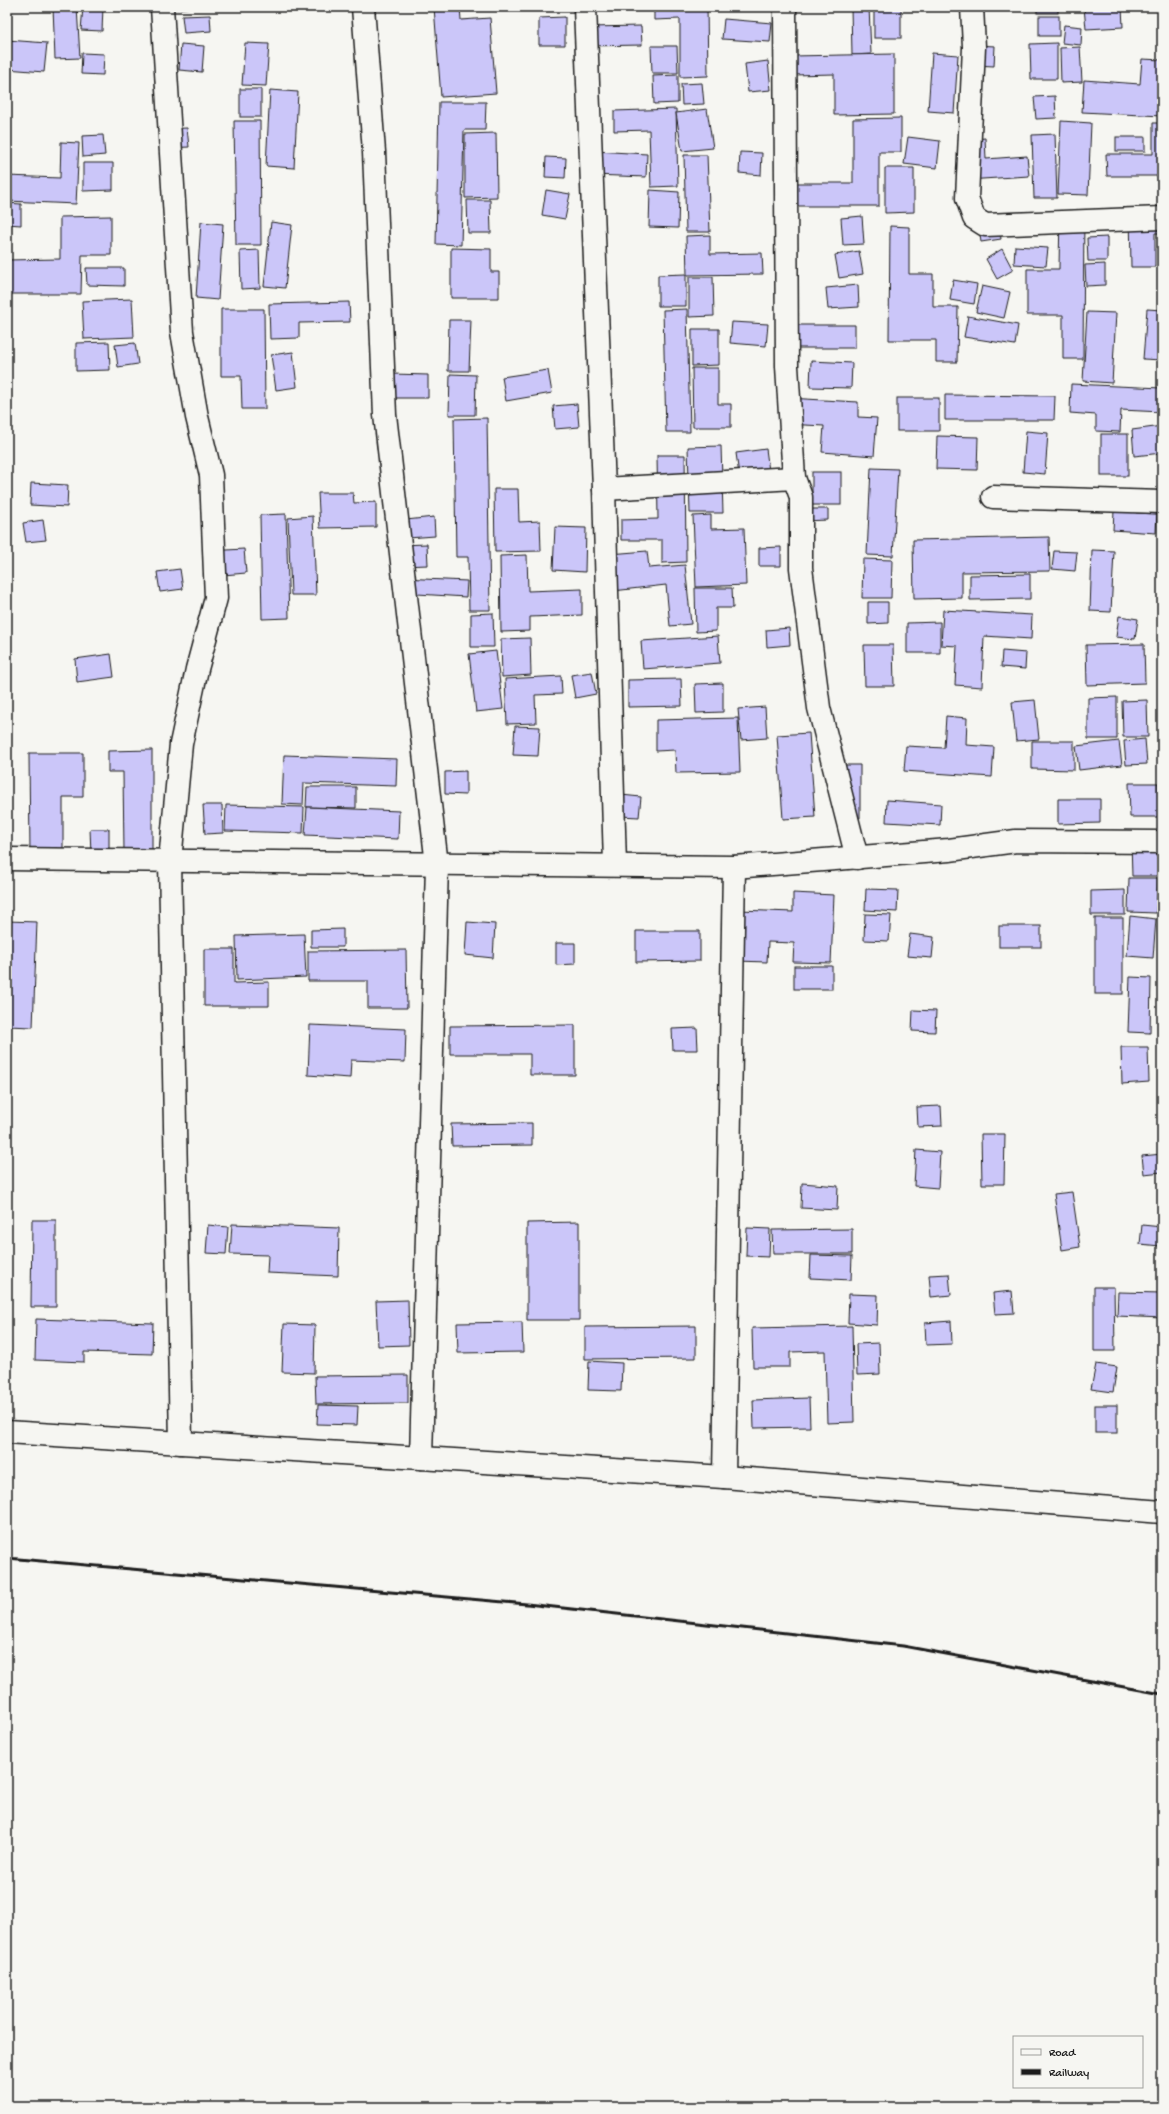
<svg xmlns="http://www.w3.org/2000/svg" width="1169" height="2114" font-family="'Gochi Hand',sans-serif">
  <rect width="100%" height="100%" fill="#f6f6f2"/>
  <filter id="ink" filterUnits="userSpaceOnUse"><feTurbulence type="fractalNoise" baseFrequency=".025" numOctaves="2"/><feDisplacementMap in="SourceGraphic" scale="8" xChannelSelector="R" yChannelSelector="G"/><feConvolveMatrix kernelMatrix="1 2 1 2 8 2 1 2 1" color-interpolation-filters="sRGB"/></filter>
  <g filter="url(#ink)">
    <g fill="#cbc6f9" stroke="#1c1c1c">
      <path d="M53 7H77L80 58 55 59Z"/>
      <path d="M83 7H103L102 31 81 30Z"/>
      <path d="M176 7H194L176 9Z"/>
      <path d="M434 7H460L461 20 490 18 496 93 441 97Z"/>
      <path d="M463 7H485V8L464 11Z"/>
      <path d="M654 7H707L708 76 680 77V19L654 20Z"/>
      <path d="M851 7H869L871 54 852 55Z"/>
      <rect x="874" y="7" width="27" height="31"/>
      <rect x="1037" y="7" width="21" height="6"/>
      <path d="M1084 7H1122L1123 27 1086 29Z"/>
      <path d="M210 15 211 31 184 33 182 16Z"/>
      <rect x="1039" y="16" width="20" height="20"/>
      <path d="M565 17V45H539V18Z"/>
      <path d="M724 19 772 23 770 42 722 39Z"/>
      <path d="M1064 25 1082 27 1081 45 1062 43Z"/>
      <path d="M641 26 642 45 589 46V27Z"/>
      <path d="M7 40 47 43 44 72 7 69Z"/>
      <path d="M245 43 269 44 266 86 242 85Z"/>
      <path d="M1057 43V79H1031L1030 44Z"/>
      <path d="M181 44 204 46 202 72 179 70Z"/>
      <path d="M975 45 995 46 994 66 974 65Z"/>
      <path d="M651 46H677L678 73H652Z"/>
      <path d="M1080 47 1082 82 1061 83 1060 48Z"/>
      <path d="M82 53 104 54 103 75 81 74Z"/>
      <path d="M932 53 958 55 954 113 928 111Z"/>
      <path d="M894 54V114L834 115V74L793 75V56Z"/>
      <path d="M1142 59 1162 60V116L1082 112 1084 80 1140 84Z"/>
      <path d="M768 61 771 90 748 92 745 64Z"/>
      <path d="M678 75V103L654 104 653 76Z"/>
      <path d="M702 83 704 104 682 105 681 84Z"/>
      <rect x="240" y="89" width="21" height="28"/>
      <path d="M270 90 298 92 294 168 266 166Z"/>
      <path d="M1055 96 1056 118 1036 119 1034 97Z"/>
      <path d="M439 102H486L485 130H464L461 245 436 244Z"/>
      <path d="M676 109 678 186 651 187 649 130 614 131V111Z"/>
      <path d="M707 109 713 148 682 151 676 113Z"/>
      <path d="M901 118V152H879V206H786L787 183H853V119Z"/>
      <path d="M234 121H260L261 245H236Z"/>
      <path d="M1061 121 1091 123 1088 195 1058 194Z"/>
      <path d="M1153 123H1162V176H1107L1106 154H1153Z"/>
      <path d="M187 128 189 147 167 148 166 129Z"/>
      <path d="M496 133 497 197 465 198V134Z"/>
      <path d="M1055 134 1057 198H1034L1032 135Z"/>
      <path d="M103 135 105 155 83 157 82 136Z"/>
      <path d="M908 137 940 141 937 168 904 164Z"/>
      <rect x="1116" y="137" width="29" height="14"/>
      <path d="M985 138 986 159 1027 156 1029 176 967 180 964 140Z"/>
      <path d="M61 142 79 143 76 204 7 201V176L60 178Z"/>
      <path d="M594 151 647 154 646 177 593 175Z"/>
      <path d="M740 152 762 153 761 175 739 173Z"/>
      <path d="M684 155H707L710 232H686Z"/>
      <path d="M546 157 566 158 565 178 545 177Z"/>
      <path d="M83 163H113V190L83 191Z"/>
      <path d="M885 168H914V212L885 213Z"/>
      <path d="M546 190 570 194 565 219 542 215Z"/>
      <path d="M650 190 679 192 678 228 649 227Z"/>
      <path d="M467 200H490L491 233H468Z"/>
      <path d="M7 203 21 204V225L7 224Z"/>
      <path d="M1060 211H1084L1083 359H1063V315H1027V269H1059Z"/>
      <path d="M1130 211H1162V233H1155V267H1131Z"/>
      <path d="M111 216V255H82L81 294H8V260L60 259V217Z"/>
      <path d="M862 216 864 244 843 245 841 218Z"/>
      <path d="M998 219 1001 239 981 242 978 222Z"/>
      <path d="M201 222 223 224 218 300 196 298Z"/>
      <path d="M271 222 292 225 285 288 264 286Z"/>
      <path d="M890 226 909 227V274H933V307H958L957 362H936V340H889Z"/>
      <path d="M710 235V254L762 253 763 274 687 275 686 236Z"/>
      <path d="M1107 237V261H1088L1087 238Z"/>
      <path d="M1015 246 1048 248 1046 266 1014 264Z"/>
      <path d="M451 248 491 249V272H499V298H451Z"/>
      <path d="M1002 249 1013 270 997 279 986 259Z"/>
      <path d="M259 250 260 288 241 289 240 251Z"/>
      <path d="M859 251 863 274 839 278 835 255Z"/>
      <path d="M1105 264V285L1086 286 1085 265Z"/>
      <path d="M86 268H124V286L87 285Z"/>
      <path d="M686 274V306H658V275Z"/>
      <path d="M689 277H713L714 316 689 317Z"/>
      <path d="M953 280 977 284 974 304 950 300Z"/>
      <path d="M858 285 859 307 828 309 826 288Z"/>
      <path d="M982 286 1010 292 1004 318 976 312Z"/>
      <path d="M132 299 134 337 84 339 82 301Z"/>
      <path d="M349 302 350 322 299 323V338L270 339 269 304Z"/>
      <path d="M221 309H264L265 409H242L241 376H221Z"/>
      <path d="M687 309 690 432H666L663 310Z"/>
      <path d="M1147 309 1162 310V360L1143 359Z"/>
      <path d="M1087 312 1116 313 1112 383 1083 381Z"/>
      <path d="M968 316 1018 325 1015 345 964 337Z"/>
      <path d="M449 320H471L469 371H448Z"/>
      <path d="M732 322 768 324 766 346 730 343Z"/>
      <path d="M784 325H855V348H785Z"/>
      <path d="M692 329H719V365L692 366Z"/>
      <path d="M109 342 110 370 76 371V343Z"/>
      <path d="M135 343 138 364 118 367 115 345Z"/>
      <path d="M293 352 297 387 276 390 271 355Z"/>
      <path d="M811 361 852 363 851 388 810 387Z"/>
      <path d="M692 368H718V404H731V427H693Z"/>
      <path d="M548 370 552 393 506 401 502 377Z"/>
      <path d="M392 374 428 375V398H392Z"/>
      <path d="M450 374 476 375 475 415H449Z"/>
      <path d="M1071 384 1162 388V412L1121 410 1120 432 1096 431V415L1070 413Z"/>
      <path d="M945 395 1055 396 1054 420H945Z"/>
      <path d="M788 398 858 402V417L877 418 874 456 822 452 824 426 786 424Z"/>
      <rect x="897" y="398" width="42" height="33"/>
      <path d="M577 404 579 427 555 429 553 406Z"/>
      <path d="M487 418 490 610H469L468 557H456L454 419Z"/>
      <path d="M1162 426V453L1134 456 1132 430Z"/>
      <path d="M1026 431 1048 433 1045 474 1023 472Z"/>
      <rect x="1101" y="434" width="27" height="42"/>
      <path d="M937 436 978 437 977 470 936 469Z"/>
      <path d="M721 446 723 513H690L688 447Z"/>
      <path d="M766 449 769 471 739 475 736 453Z"/>
      <path d="M657 455H685L686 562 662 563V540H621V520L658 519Z"/>
      <path d="M871 468 898 469 893 556 867 555Z"/>
      <rect x="812" y="472" width="29" height="33"/>
      <path d="M31 483 68 485 67 507 30 505Z"/>
      <path d="M494 489H518L519 522 540 521 541 551 495 552Z"/>
      <path d="M1115 492 1136 493V513L1157 514 1156 533 1113 530Z"/>
      <path d="M318 493H353L354 503 376 502V527L320 528Z"/>
      <path d="M804 509H828V520L803 521Z"/>
      <path d="M286 514 289 618 262 619 260 515Z"/>
      <path d="M711 515V529L744 528 746 585 696 587 693 516Z"/>
      <path d="M313 516 316 595H291L288 518Z"/>
      <path d="M434 517 435 536 408 538 406 520Z"/>
      <path d="M43 520 46 540 26 542 23 523Z"/>
      <path d="M555 527 586 528 585 572 553 570Z"/>
      <path d="M1049 537 1050 571 962 572V598L914 599 913 540Z"/>
      <path d="M427 544 428 565 401 566 400 545Z"/>
      <path d="M781 547V566H759V548Z"/>
      <path d="M244 549 246 573 212 576 210 551Z"/>
      <path d="M1092 550 1114 551 1111 612 1090 611Z"/>
      <path d="M647 551 649 568 685 565 691 624 670 626 666 585 613 591 610 554Z"/>
      <path d="M1054 551 1077 552 1075 571 1052 569Z"/>
      <path d="M527 555 528 591 582 589V615L530 617V631L501 632 500 556Z"/>
      <path d="M863 559 892 560 891 598H862Z"/>
      <path d="M180 569 183 589 160 592 157 572Z"/>
      <path d="M1030 574V599L970 600V575Z"/>
      <path d="M402 578 467 581 466 597 401 593Z"/>
      <path d="M695 588H732L733 608H716V631L696 632Z"/>
      <path d="M868 602H888V623L868 624Z"/>
      <path d="M943 610 1032 615 1031 639 984 636 982 687 955 685 957 646 941 645Z"/>
      <path d="M493 613 494 647H471V614Z"/>
      <path d="M1119 616 1138 619 1135 639 1116 637Z"/>
      <path d="M940 622V653H907V623Z"/>
      <path d="M789 628 790 645 767 647 766 630Z"/>
      <path d="M718 636 720 663 643 669 641 641Z"/>
      <path d="M530 638 531 675 502 677 501 639Z"/>
      <path d="M1144 644 1145 683 1087 685 1086 645Z"/>
      <path d="M864 645H893L894 686H865Z"/>
      <path d="M496 651 503 709 476 712 469 654Z"/>
      <path d="M1002 651 1026 653 1025 669 1001 667Z"/>
      <path d="M111 654 114 677 77 682 75 659Z"/>
      <path d="M592 672 596 694 575 698 571 675Z"/>
      <path d="M561 676 562 694 535 695 536 723 507 724 505 679Z"/>
      <path d="M681 679 682 706 628 707V680Z"/>
      <path d="M723 683V712L696 713 695 684Z"/>
      <path d="M1117 697V739H1088V698Z"/>
      <path d="M1035 700 1039 739 1016 741 1012 702Z"/>
      <path d="M1147 700 1148 737H1123L1122 701Z"/>
      <path d="M765 707 767 738 741 740 738 709Z"/>
      <path d="M946 716 967 718 966 745 994 747 992 777 904 771 906 746 944 748Z"/>
      <path d="M738 718 740 772 676 773 675 750 656 751V720Z"/>
      <path d="M515 726 540 727 538 756 513 755Z"/>
      <path d="M809 733 815 817 783 819 777 735Z"/>
      <path d="M1145 739 1147 764 1126 765 1124 741Z"/>
      <path d="M1032 741H1074V770L1032 769Z"/>
      <path d="M1119 741 1122 765 1079 770 1076 746Z"/>
      <rect x="1161" y="741" width="1" height="34"/>
      <path d="M152 750V852H124L123 772H108V751Z"/>
      <path d="M29 753H83V797H63V853H30Z"/>
      <path d="M284 755 397 759 396 786 304 783 303 805 282 804Z"/>
      <path d="M835 765H860V818L835 819Z"/>
      <path d="M466 771V795L445 794V772Z"/>
      <path d="M1129 783H1158L1159 817H1130Z"/>
      <path d="M307 787H356V808L306 807Z"/>
      <path d="M621 795 641 797 639 817 620 816Z"/>
      <path d="M1058 799H1100V823L1058 824Z"/>
      <path d="M887 800 941 804 940 825 886 822Z"/>
      <path d="M203 805H222L223 833 205 834Z"/>
      <path d="M226 805 304 807 303 833 225 831Z"/>
      <path d="M307 807 399 811 398 839 305 835Z"/>
      <path d="M90 829H109V854H91Z"/>
      <path d="M1157 839 1158 876H1132L1131 840Z"/>
      <path d="M1129 878H1158L1156 913 1128 912Z"/>
      <path d="M866 889 898 890 897 912 865 910Z"/>
      <path d="M1125 890V915H1091V891Z"/>
      <path d="M793 893 834 895 831 963 793 962 794 943 768 942 767 962 737 961 739 910 793 912Z"/>
      <path d="M865 914 891 915 889 941 864 940Z"/>
      <path d="M1130 916 1156 919 1153 958 1127 956Z"/>
      <rect x="1095" y="918" width="28" height="76"/>
      <path d="M7 921 37 922 33 1027 7 1026Z"/>
      <path d="M467 922 495 924 493 958 465 955Z"/>
      <rect x="999" y="926" width="42" height="21"/>
      <path d="M1158 926H1162V957H1159Z"/>
      <path d="M343 929V947H311V930Z"/>
      <path d="M636 931H700V961L636 962Z"/>
      <path d="M304 934 306 977 237 980 236 936Z"/>
      <path d="M910 934 934 937 932 958 907 956Z"/>
      <path d="M556 943H575V964L556 965Z"/>
      <path d="M204 949H234V983L269 982V1006H204Z"/>
      <path d="M406 950 407 1008H368V981H308V951Z"/>
      <rect x="794" y="966" width="38" height="23"/>
      <path d="M1130 977 1151 978 1150 1033 1128 1032Z"/>
      <path d="M913 1010 936 1011 935 1032 912 1031Z"/>
      <path d="M310 1025 406 1029 405 1062 351 1060 350 1078 308 1075Z"/>
      <path d="M575 1025V1075H530V1054H450V1026Z"/>
      <path d="M697 1028 698 1050H673L672 1029Z"/>
      <path d="M1121 1047H1148L1149 1082 1122 1084Z"/>
      <path d="M941 1106 942 1126 918 1127 917 1107Z"/>
      <path d="M532 1123V1145L452 1146 451 1124Z"/>
      <path d="M981 1134H1005L1004 1184H982Z"/>
      <path d="M916 1150 940 1152 938 1188 914 1186Z"/>
      <path d="M1162 1154V1172L1144 1174 1142 1156Z"/>
      <path d="M802 1183 838 1186 837 1210 801 1208Z"/>
      <path d="M1072 1192 1080 1247 1062 1250 1054 1194Z"/>
      <path d="M32 1220H56V1307H31Z"/>
      <path d="M579 1222V1320H527V1223Z"/>
      <path d="M232 1224 339 1228 338 1276 267 1273 268 1255 230 1254Z"/>
      <path d="M208 1225 228 1227 226 1254 206 1253Z"/>
      <path d="M1142 1225 1162 1227 1160 1246 1140 1244Z"/>
      <path d="M747 1228 770 1229 769 1257 746 1256Z"/>
      <path d="M852 1229V1254H773L772 1230Z"/>
      <path d="M1160 1250H1162V1273Z"/>
      <path d="M811 1255 852 1256 851 1280 810 1278Z"/>
      <path d="M949 1274 951 1295 931 1297 929 1275Z"/>
      <path d="M1094 1287H1114L1115 1351H1094Z"/>
      <path d="M1012 1291 1014 1313 995 1314 993 1293Z"/>
      <path d="M1118 1292 1162 1293V1318L1117 1316Z"/>
      <path d="M849 1294 878 1295 877 1325 848 1323Z"/>
      <path d="M408 1300 409 1345 378 1346 376 1301Z"/>
      <path d="M36 1319 153 1323 152 1354 84 1352V1362L35 1360Z"/>
      <path d="M951 1321 952 1344 926 1345 925 1323Z"/>
      <path d="M522 1322 523 1352 458 1353 457 1323Z"/>
      <path d="M284 1324 315 1325 314 1373 282 1372Z"/>
      <path d="M696 1326V1358L585 1359V1327Z"/>
      <path d="M852 1326 854 1422 827 1423 825 1351 790 1352V1367H753L752 1328Z"/>
      <path d="M879 1343 880 1374 857 1375 856 1344Z"/>
      <path d="M589 1361 622 1363 621 1391 588 1390Z"/>
      <path d="M1096 1364 1117 1367 1113 1392 1091 1389Z"/>
      <path d="M408 1375V1403L316 1404 315 1376Z"/>
      <path d="M809 1398 810 1427 754 1428 753 1400Z"/>
      <path d="M318 1405 358 1406 357 1425 317 1424Z"/>
      <rect x="1095" y="1405" width="22" height="28"/>
    </g>
    <g fill="none" stroke-linecap="round" stroke-linejoin="round">
      <g stroke="#1c1c1c" stroke-width="25">
        <g id="minor">
          <path d="M162 7 182 332 197 417 211 475 216 598 197 669 181 744 170 861 181 1443"/>
          <path d="M363 7 374 152 385 415 437 865 421 1458"/>
          <path d="M585 7 604 489 615 865"/>
          <path d="M785 7 787 366 794 478 801 497V568L819 708 857 858"/>
          <path d="M972 7 974 47 967 198 974 218 985 225 1162 218"/>
          <path d="M604 489 794 478"/>
          <path d="M993 497 1162 502"/>
          <path d="M7 859 734 867 949 850 1016 841 1162 842"/>
          <path d="M7 1432 724 1477 1162 1512"/>
          <path d="M724 1477 734 867"/>
        </g>
      </g>
      <use href="#minor" stroke="#f6f6f2" stroke-width="22"/>
      <path stroke="#1c1c1c" stroke-width="3" d="M7 1558 527 1604 903 1646 1162 1694"/>
    </g>
  </g>
  <rect width="1169" height="2114" fill="none" stroke="#f6f6f2" stroke-width="24"/>
  <rect x="12" y="12" width="1145" height="2090" fill="none" stroke="#1c1c1c" stroke-width="1.5" filter="url(#ink)"/>
  <rect x="1013" y="2036" width="130" height="52" fill="#f6f6f2" stroke="#9f9f9c"/>
  <rect x="1021" y="2049" width="20" height="6" fill="#f6f6f2" stroke="#9f9f9c"/>
  <text x="1049" y="2056" font-size="12" fill="#1c1c1c">Road</text>
  <rect x="1021" y="2069" width="20" height="6" fill="#1c1c1c" stroke="#9f9f9c"/>
  <text x="1049" y="2076" font-size="12" fill="#1c1c1c">Railway</text>
</svg>
